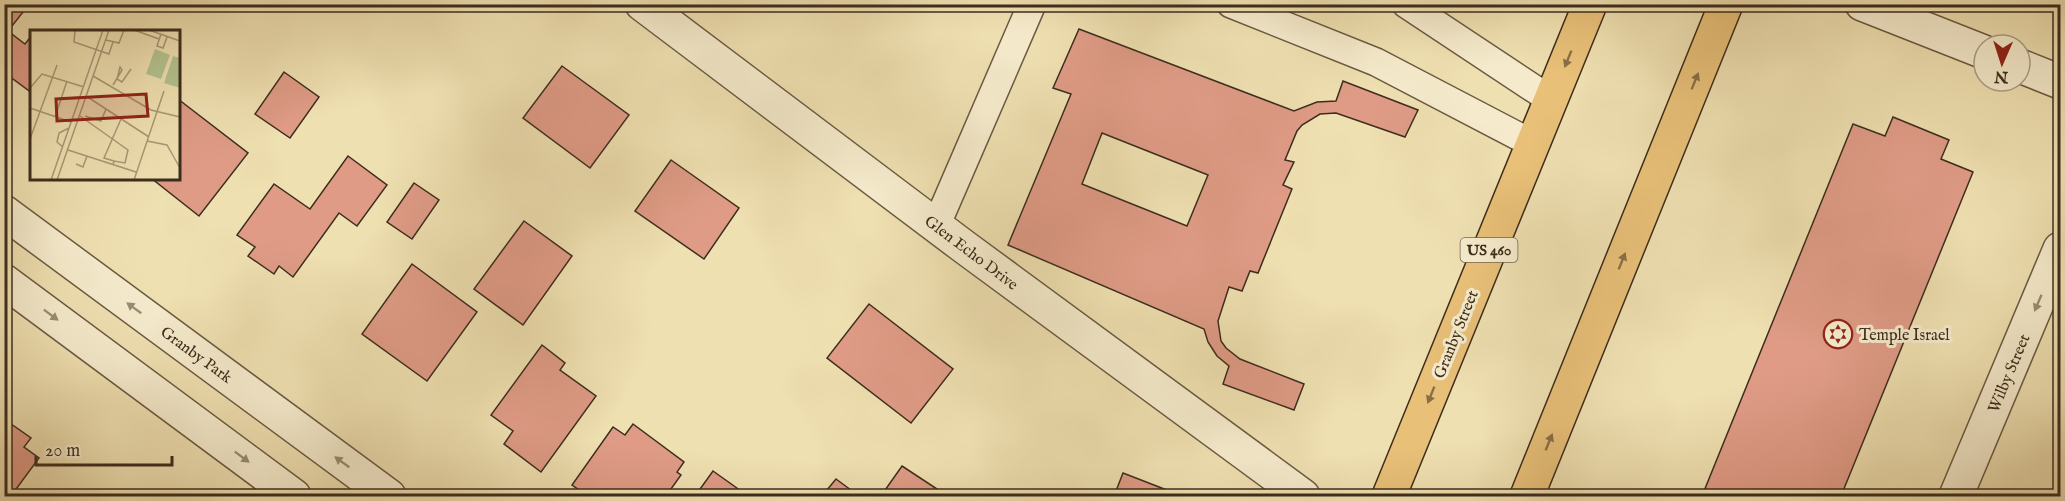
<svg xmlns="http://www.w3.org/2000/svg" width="2065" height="501" font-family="'IM FELL English',serif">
  <rect width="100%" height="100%" fill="#efe0b1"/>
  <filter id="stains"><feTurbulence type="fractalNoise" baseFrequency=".00333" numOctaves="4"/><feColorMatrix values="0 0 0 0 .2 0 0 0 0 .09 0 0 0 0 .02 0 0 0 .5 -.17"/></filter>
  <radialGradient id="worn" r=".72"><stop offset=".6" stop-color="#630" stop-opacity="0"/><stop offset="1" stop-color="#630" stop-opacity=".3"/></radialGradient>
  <g fill="#df9b86" stroke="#3d2d1d" stroke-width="1.5" fill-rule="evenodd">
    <path d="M4 4H23L27 7 8 31 25 44 32 35V93L5 73 7 70 4 68Z"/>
    <path d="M1079 29 1294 111 1317 102 1336 101 1343 81 1418 110 1405 137 1336 113 1320 114 1302 125 1297 131 1285 160 1294 162 1283 185 1292 189 1258 273 1250 271 1242 291 1229 287 1218 321 1221 341 1226 348 1240 359 1304 384 1294 410 1223 384 1229 366 1217 356 1208 342 1204 329 1008 245 1071 94 1053 88ZM1102 133 1208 175 1187 226 1082 184Z"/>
    <path d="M562 66 629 115 590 168 523 118Z"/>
    <path d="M284 72 319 97 290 138 255 114Z"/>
    <path d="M178 99 248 153 199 216 151 178H178Z"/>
    <path d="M1893 117 1949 140 1941 159 1973 172 1841 496H1702L1853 124 1885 136Z"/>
    <path d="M348 156 387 185 357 226 339 213 293 277 279 266 274 274 248 256 255 247 237 235 274 184 310 209Z"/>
    <path d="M671 160 739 208 704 259 635 211Z"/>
    <path d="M414 183 439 200 412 239 387 222Z"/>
    <path d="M524 221 572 256 523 325 474 289Z"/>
    <path d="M412 264 477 312 427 381 362 334Z"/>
    <path d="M869 304 953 369 911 423 827 358Z"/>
    <path d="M542 345 565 363 560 370 596 396 541 472 504 444 513 431 491 415Z"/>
    <path d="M4 419 31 438 24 447 39 458 11 496H4Z"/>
    <path d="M633 424 684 462 677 472 681 475 666 496H588L572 485 613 427 625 435Z"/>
    <path d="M902 466 937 489 932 496H889L883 493Z"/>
    <path d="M713 471 748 496H695Z"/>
    <path d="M1123 473 1177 494 1176 496H1114Z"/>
    <path d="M836 479 859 496H822Z"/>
  </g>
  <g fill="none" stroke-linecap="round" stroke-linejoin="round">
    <g stroke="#6a5a42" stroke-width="30">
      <g id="service">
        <path d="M1231 4 1376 62 1533 144"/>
        <path d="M1406 4 1551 100"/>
        <path d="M936 226 1032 4"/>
      </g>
    </g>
    <g stroke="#6a5a42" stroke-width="36">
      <g id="minor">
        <path d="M642 4 963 246 1303 496"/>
        <path d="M1862 4 1984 52"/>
        <path d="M2020 66 2060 82"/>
        <path d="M4 212 389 496"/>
        <path d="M4 281 294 496"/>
        <path d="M1956 496 2060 249"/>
      </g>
    </g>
    <g stroke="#3d2d1d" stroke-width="36">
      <g id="primary">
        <path d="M1389 496 1590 4"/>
        <path d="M1527 496 1726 4"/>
      </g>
    </g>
    <use href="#service" stroke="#f5ebcc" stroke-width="27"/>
    <use href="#minor" stroke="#f5ebcc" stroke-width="33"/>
    <use href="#primary" stroke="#e8c078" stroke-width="33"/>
  </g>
  <defs><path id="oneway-solid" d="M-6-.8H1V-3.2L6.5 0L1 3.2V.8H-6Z" transform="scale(1.5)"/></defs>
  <g fill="#8a6f46">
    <use href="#oneway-solid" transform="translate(1568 59) rotate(112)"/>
    <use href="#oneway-solid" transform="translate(1695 81) rotate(-68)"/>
    <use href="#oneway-solid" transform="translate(1622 261) rotate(-68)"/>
    <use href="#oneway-solid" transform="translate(1431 395) rotate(112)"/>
    <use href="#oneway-solid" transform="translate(1549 442) rotate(-68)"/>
  </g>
  <g fill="#998c74">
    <use href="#oneway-solid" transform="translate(2038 303) rotate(113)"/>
    <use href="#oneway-solid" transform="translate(134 308) rotate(-144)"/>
    <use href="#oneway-solid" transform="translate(51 315) rotate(37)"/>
    <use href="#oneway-solid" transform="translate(242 457) rotate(37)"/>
    <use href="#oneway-solid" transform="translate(342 462) rotate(-144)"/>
  </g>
  <defs>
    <g id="synagogue-ring" transform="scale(1.5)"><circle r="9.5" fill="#f5ebcc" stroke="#8f2418" stroke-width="1.5"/><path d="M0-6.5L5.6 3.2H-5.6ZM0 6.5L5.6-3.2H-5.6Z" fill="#8f2418"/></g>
  </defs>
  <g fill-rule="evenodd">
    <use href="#synagogue-ring" x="1838" y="334"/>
  </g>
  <g text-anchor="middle" stroke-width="6" stroke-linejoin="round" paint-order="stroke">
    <rect fill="#f5ebcc" stroke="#746652" stroke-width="1.5" x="1460.5" y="238" width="57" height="24" rx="4.5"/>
    <g font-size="15" font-weight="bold" fill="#3d2d1d">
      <text x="1489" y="255">US 460</text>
    </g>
    <g font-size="16" fill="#3d2d1d" stroke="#f5ebcc">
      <text transform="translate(972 252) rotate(37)" y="6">Glen Echo Drive</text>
      <text transform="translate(1455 334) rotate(-68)" y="6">Granby Street</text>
      <text transform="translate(197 354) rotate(36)" y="6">Granby Park</text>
      <text transform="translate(2008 373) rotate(-67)" y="6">Wilby Street</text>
    </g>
    <g font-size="16" fill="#3d2d1d" stroke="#f5ebcc" text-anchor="start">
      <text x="1859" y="340">Temple Israel</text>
    </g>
  </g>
  <g transform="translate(30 30)">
    <rect width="150" height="150" fill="#efe0b1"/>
    <path d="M125 19 140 25 131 49 116 44ZM143 26 150 28V58L134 53Z" fill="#b4c390"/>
    <path fill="none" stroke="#a89876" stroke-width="1.5" d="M45 0 44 12 79 24 83 12M104 0 129 9M119 0 150 11M131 4 127 16 133 18 137 7M76 10 89 13 94 0M63 46 121 80 150 87M87 49 92 52 101 39M83 55 92 40 90 37 87 49M0 58 12 44 54 57M56 66 119 107M0 78 41 92M50 86 98 120 95 133 84 131 83 135M55 86 71 91 76 79M25 87 37 51M0 109 27 35M117 111 137 115 150 138M33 117 27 112 29 103 39 98M38 120 106 142M84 131 74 128 91 89M46 134 53 137 57 126M21 150 73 0M27 150 79 0M104 150 134 61"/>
    <path fill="#8f2418" fill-opacity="0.15" stroke="#8f2418" stroke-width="3" d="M116 64 118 86 27 91 26 69Z"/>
    <rect width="150" height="150" fill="none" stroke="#3d2d1d" stroke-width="3"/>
  </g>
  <rect width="2065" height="501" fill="none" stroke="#efe0b1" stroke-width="24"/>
  <rect x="6" y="6" width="2053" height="489" fill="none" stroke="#3d2d1d" stroke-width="3"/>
  <rect x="12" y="12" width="2041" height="477" fill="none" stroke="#3d2d1d" stroke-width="1.5"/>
  <g transform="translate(2002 63) rotate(183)"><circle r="28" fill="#f5ebcc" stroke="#ab9f86" stroke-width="1.5"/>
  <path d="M0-4.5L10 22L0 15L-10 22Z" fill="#8f2418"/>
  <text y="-9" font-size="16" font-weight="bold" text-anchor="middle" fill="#3d2d1d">N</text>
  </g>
  <path d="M36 456v9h136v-9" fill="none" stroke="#3d2d1d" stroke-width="3"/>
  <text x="45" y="456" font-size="18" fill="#3d2d1d" stroke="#f5ebcc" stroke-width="4.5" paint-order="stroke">20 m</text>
  <rect width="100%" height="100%" filter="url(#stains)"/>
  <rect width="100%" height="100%" fill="url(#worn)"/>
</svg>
